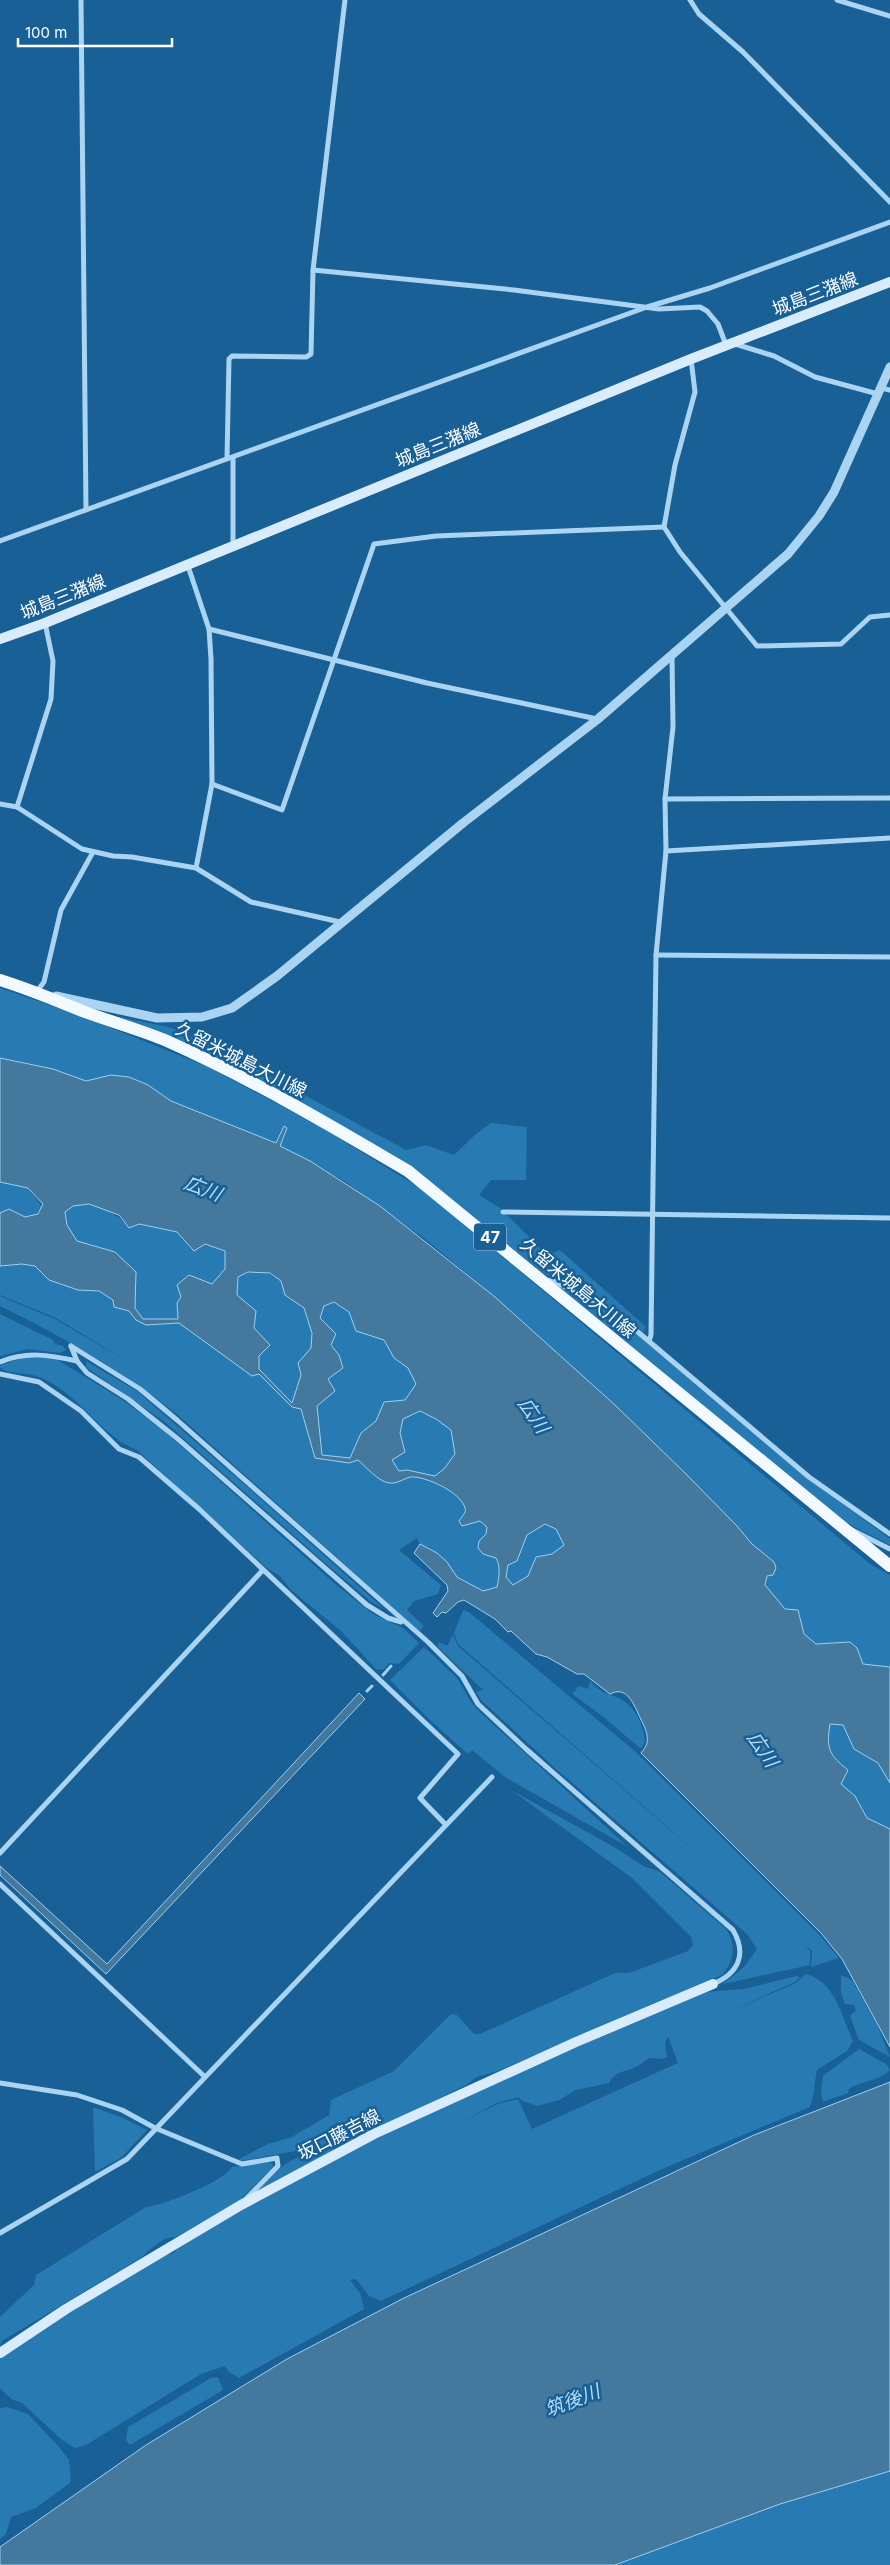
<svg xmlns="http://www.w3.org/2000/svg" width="890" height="2565" font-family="Inter,'Noto Sans JP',sans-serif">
  <rect width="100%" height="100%" fill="#186096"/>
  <g fill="#277ab2" fill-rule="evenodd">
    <path d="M0 988 79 1015 206 1066 319 1126 420 1188 870 1564 890 1575V1711L759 1606 686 1474 615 1405 495 1297 425 1239 344 1181 279 1145 287 1128 284 1126 276 1143 171 1101 148 1085 130 1077 106 1076 86 1081 37 1065 0 1058Z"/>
    <path d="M113 1016 169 1027 234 1057 406 1150 426 1145 454 1155 475 1135 491 1123 527 1127 526 1180H491L479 1195 500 1208 547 1255 560 1250 646 1327 643 1332 616 1309 543 1273 397 1157 228 1064Z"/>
    <path d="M0 1182 28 1188 78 1252 59 1218C64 1214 69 1207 74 1206 95 1200 117 1213 129 1228L139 1224 177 1232 194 1251 204 1244 225 1251V1269L231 1296 237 1277C253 1269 267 1271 282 1281L285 1295 304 1308 319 1352 320 1318 324 1306 334 1302 349 1312 356 1331 384 1340 425 1371 392 1423 426 1404 526 1509 584 1528 531 1592 497 1587 483 1591 457 1577 447 1562 437 1553 420 1544 417 1538 399 1550 441 1585 438 1594 414 1601 407 1610 424 1626 419 1631 178 1415C122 1372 63 1336 0 1306V1296L55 1319 128 1362 228 1436 128 1362 56 1318 0 1295Z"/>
    <path d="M556 1285 610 1312 809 1479 890 1539V1545L845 1522Z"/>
    <path d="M0 1314 53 1340 55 1344 63 1346 66 1350 60 1353 28 1349 0 1356Z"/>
    <path d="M44 1357 58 1360 121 1399 161 1428 335 1584 373 1614 403 1628 419 1643 399 1664 389 1663 384 1669 377 1670 341 1631 290 1589 280 1576 268 1569 137 1450C102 1437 79 1394 42 1378 29 1372 12 1375 0 1368L1 1365 23 1358Z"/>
    <path d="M86 1361 137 1391 252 1491 384 1609 370 1601 324 1562 166 1423 86 1367Z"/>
    <path d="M463 1610 469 1612 637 1753 818 1933 839 1958 811 1967 812 1951 804 1945 810 1951V1965L723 1984 744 1967 757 1949 747 1934 555 1768 481 1700 476 1692 483 1690 438 1647 439 1642 447 1646 453 1635 458 1646 734 1885 458 1644 454 1633Z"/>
    <path d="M424 1647 457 1678 471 1702 481 1713 628 1847 505 1777 472 1750 468 1754 432 1722 390 1680Z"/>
    <path d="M795 1661 890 1730V1829L867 1818 855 1796 840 1784 848 1770 833 1757Z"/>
    <path d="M590 1681C598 1691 604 1692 616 1697 634 1703 644 1725 645 1742L641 1749 601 1715 572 1694 579 1686 588 1689Z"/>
    <path d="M511 1790 614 1847 645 1867 659 1871 727 1930C736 1947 735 1960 722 1975L498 2071 477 2077 466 2085 355 2140 241 2161 239 2159 268 2144 292 2137 329 2115 331 2100 394 2071 451 2014 457 2015 474 2034H480L615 1973H629L688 1951 693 1945 691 1937 632 1878Z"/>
    <path d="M806 1974C835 1981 842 2017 853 2041L847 2051 817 2070C814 2085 815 2093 810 2107L662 2169 381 2301 369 2296 356 2279 350 2280 360 2293 364 2309 239 2378 229 2372 225 2366 201 2374 86 2445 75 2448 62 2440 22 2403 11 2399 0 2388V2358L56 2320 159 2257 174 2253 179 2246 290 2183 390 2131 533 2065 704 1992 743 1989 797 1976 800 1978 795 1982 728 2012 796 1983ZM668 2037 678 2063 532 2129 518 2099 498 2104 463 2121 497 2103 519 2097 521 2100 537 2106 559 2100 576 2090 609 2083C616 2070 624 2073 636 2067 641 2065 645 2060 650 2058L662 2059 667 2057 665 2042Z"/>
    <path d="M841 1975 852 1980 878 2027 890 2057 859 2040 850 2016 856 2010 854 2005 845 2004 841 1992Z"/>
    <path d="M859 2049 886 2064 890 2070C878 2082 862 2080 849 2089L848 2093 823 2102 821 2092 823 2076Z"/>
    <path d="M93 2107 123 2118 147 2130 122 2157 95 2172Z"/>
    <path d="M332 2148 334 2149 332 2152 256 2191C286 2161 290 2157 332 2148Z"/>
    <path d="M269 2162 272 2163 273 2167 236 2204 176 2237C161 2237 153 2248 142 2257L2 2341 0 2347V2317L34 2285 36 2275 146 2207C164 2205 223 2182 232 2167Z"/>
    <path d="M218 2377 223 2390 130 2445 126 2440 128 2427 211 2378Z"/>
    <path d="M7 2407 28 2414 59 2447 69 2460 71 2482 36 2508 11 2517 6 2534 0 2539V2408Z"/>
    <path d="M890 2471V2565H615L780 2504Z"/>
  </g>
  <g fill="#44789d" stroke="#9cd1f3" fill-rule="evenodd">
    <path d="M0 1058 53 1069 86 1081 111 1075 129 1077 148 1085 171 1101 276 1143 284 1126 287 1128 280 1146 310 1161 380 1206 495 1297 615 1405 686 1474 737 1526 752 1544 774 1562 776 1568 773 1575 767 1576 765 1585 785 1609 798 1610 804 1634 816 1644 850 1642 857 1648 863 1664 890 1667V1783L878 1763 854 1749 843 1725 830 1724C826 1749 829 1755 848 1770L841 1784 855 1796 867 1818 890 1829V2047L842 1959 821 1933 641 1753C643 1750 646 1747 647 1743 649 1732 642 1723 638 1713 632 1701 626 1686 610 1694L584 1674H577L547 1657 536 1654 511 1631 508 1632 495 1619 464 1600 458 1602 446 1613 442 1612 437 1617 433 1613 448 1591 447 1585 414 1553 420 1544 437 1553 447 1562 457 1577 483 1591 497 1587C499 1577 501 1567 496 1558L483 1554 478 1548 479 1541 486 1534 487 1527 480 1521 462 1526 459 1521C461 1517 467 1513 465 1508 461 1492 425 1476 411 1477 402 1479 398 1484 389 1483 379 1482 366 1467 358 1460L349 1463 315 1458 301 1409 292 1407 259 1374 252 1376 179 1323 146 1325 136 1320 129 1311 114 1307 113 1300 99 1291 78 1290 49 1280 35 1266 22 1264 0 1266V1213L9 1209 25 1217 38 1214 43 1204 28 1188 0 1182ZM89 1204 119 1215 129 1228 139 1224 177 1232 194 1251 205 1244 225 1251V1269L212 1284 189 1275 177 1285 181 1297 177 1303 178 1319H143L135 1308 136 1272 115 1252 77 1241 67 1225 65 1212 73 1206ZM248 1272 270 1273 281 1281 285 1295 304 1308 312 1333 311 1348 298 1363 301 1375 292 1403 259 1369V1356L270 1345 254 1328 256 1311 237 1295 238 1277ZM334 1302 349 1312 356 1331 384 1340 394 1358 408 1368 416 1384 405 1400 384 1402 376 1421 361 1433 350 1458 322 1455 317 1406 335 1391 328 1379 343 1368 339 1355 331 1345 336 1334 320 1318 324 1306ZM420 1411 436 1419 451 1430 455 1454 444 1469 435 1476 407 1470 399 1471 392 1460 405 1452 400 1433 403 1419ZM545 1524 556 1529 564 1545 552 1554 536 1557 528 1576 513 1585 506 1577 508 1565 517 1561 527 1535Z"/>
    <path d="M359 1693 365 1699 106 1974 0 1875V1866L107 1964Z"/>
    <path d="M890 2082V2471L780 2504 615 2565H0V2547L146 2445 287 2359 404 2298 754 2135Z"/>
  </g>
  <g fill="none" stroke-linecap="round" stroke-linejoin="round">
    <g stroke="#9cd1f3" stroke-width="3">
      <path d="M383 1675 391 1666"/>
      <path d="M367 1691 372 1686"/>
    </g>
    <g stroke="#aad4f1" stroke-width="5">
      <path d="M81 0 86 510"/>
      <path d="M690 0 699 14 743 52 890 202"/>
      <path d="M837 0 890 16"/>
      <path d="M313 270 514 290 659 309 700 307 707 311 718 324 726 345"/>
      <path d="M735 344 774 356 815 377 878 394"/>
      <path d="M691 359 695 392 675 465 664 527 680 552 757 646 841 644 870 617 890 615"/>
      <path d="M881 388 890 390"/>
      <path d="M227 459 229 359 232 356 306 357 311 354 313 270 345 0"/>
      <path d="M0 541 647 307 710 288 890 222"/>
      <path d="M233 545V457"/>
      <path d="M187 563 209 629 211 659 212 784 196 868"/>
      <path d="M209 629 427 683 597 719"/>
      <path d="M212 784 282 810 374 544 436 536 664 527"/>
      <path d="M665 799 890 798"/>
      <path d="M0 804 17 807 82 849 113 856 132 857 196 868 251 902 340 922"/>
      <path d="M17 807 51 699 53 661 45 623"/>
      <path d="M666 851 890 838"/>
      <path d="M656 955 890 957"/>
      <path d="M37 991 44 982 61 910 93 852"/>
      <path d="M503 1212 890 1218"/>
      <path d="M546 1280 553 1281 612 1310 809 1477 890 1534"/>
      <path d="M649 1341 651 1335 656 955 666 851 665 799 673 727 672 656"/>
      <path d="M71 1346 140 1389 177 1420 428 1642 462 1676 478 1704 526 1749 733 1930C747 1954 739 1973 713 1984"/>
      <path d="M71 1346 77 1361 87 1373 128 1399 178 1439 367 1605 388 1618 401 1622"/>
      <path d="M0 1362C26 1351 50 1355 77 1361"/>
      <path d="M0 1374 39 1382 81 1411 119 1449 139 1457 199 1509 458 1754 420 1798 446 1825"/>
      <path d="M850 1529 890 1549"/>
      <path d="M0 1853 262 1571"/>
      <path d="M0 1884 204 2076"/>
      <path d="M0 2083 77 2095 122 2110 155 2128 242 2164 277 2158 278 2166 246 2199"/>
      <path d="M0 2233 127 2159 492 1777"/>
    </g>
    <path stroke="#aad4f1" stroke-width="9" d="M56 996 157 1018 202 1017 232 1008 277 976 463 823 598 719 788 554 819 516 834 492 890 367"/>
    <g stroke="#d8ecfb" stroke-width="10">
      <path d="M0 639 45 623 691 359 890 282"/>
      <path d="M0 2353 66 2309 241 2205 374 2134 576 2042 713 1984"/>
    </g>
    <path stroke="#f3faff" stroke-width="12" d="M0 980C29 989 57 1001 85 1012 112 1022 141 1030 167 1041 250 1078 330 1125 408 1171L890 1566"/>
  </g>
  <g text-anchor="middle" stroke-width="5" stroke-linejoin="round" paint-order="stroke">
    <rect fill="#186096" stroke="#bacfe0" stroke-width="1" x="474" y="1223.5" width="32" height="27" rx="4"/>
    <g font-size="16" font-weight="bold" fill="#fff">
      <text x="490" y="1243">47</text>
    </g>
    <g font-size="18" fill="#fff" stroke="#186096">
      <text transform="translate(815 294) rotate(-21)" y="6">城島三潴線</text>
      <text transform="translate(438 445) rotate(-22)" y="6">城島三潴線</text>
      <text transform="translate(63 597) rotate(-22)" y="6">城島三潴線</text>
      <text transform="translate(241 1060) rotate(27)" y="6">久留米城島大川線</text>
      <text transform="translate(578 1288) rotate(40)" y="6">久留米城島大川線</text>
      <text transform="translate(339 2135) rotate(-27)" y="6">坂口藤吉線</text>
    </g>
    <g font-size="19" font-style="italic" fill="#b6ddf7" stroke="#186096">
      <text transform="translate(203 1188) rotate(21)" y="7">広川</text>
      <text transform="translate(534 1415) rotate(56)" y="7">広川</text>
      <text transform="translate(763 1749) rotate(56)" y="7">広川</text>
      <text transform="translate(572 2400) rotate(-21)" y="7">筑後川</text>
    </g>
  </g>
  <path d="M18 38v8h154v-8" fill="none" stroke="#ffffff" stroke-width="2.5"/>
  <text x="25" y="38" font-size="15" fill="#ffffff" stroke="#186096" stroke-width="4" paint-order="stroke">100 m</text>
</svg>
